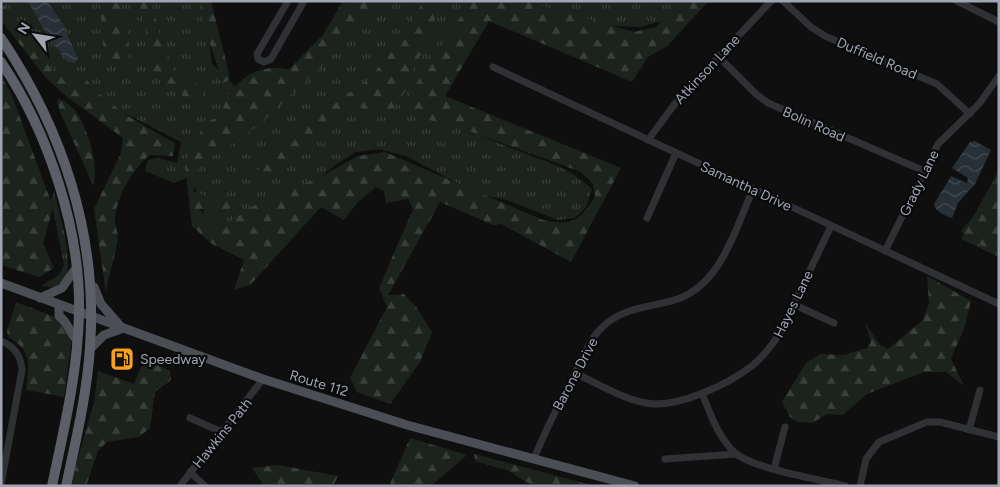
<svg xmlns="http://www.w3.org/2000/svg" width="1000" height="487" font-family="Figtree,sans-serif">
  <defs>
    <pattern id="grass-tufts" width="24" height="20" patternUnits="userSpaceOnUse" patternTransform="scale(1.25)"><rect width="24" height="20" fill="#1b231c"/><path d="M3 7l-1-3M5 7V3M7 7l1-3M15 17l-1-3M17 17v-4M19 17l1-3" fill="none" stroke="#39403b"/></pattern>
    <pattern id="forest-firs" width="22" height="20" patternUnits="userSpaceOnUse" patternTransform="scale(1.25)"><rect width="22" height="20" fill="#1b231c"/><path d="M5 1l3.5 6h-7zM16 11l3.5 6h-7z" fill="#39403b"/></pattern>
    <pattern id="water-waves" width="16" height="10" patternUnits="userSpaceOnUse" patternTransform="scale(1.25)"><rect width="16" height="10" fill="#273036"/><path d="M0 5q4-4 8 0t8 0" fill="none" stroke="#434b51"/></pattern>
  </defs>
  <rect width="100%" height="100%" fill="#0f0f10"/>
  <g fill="url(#grass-tufts)">
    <path d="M2 1H204L212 64 239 90 262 99 368 1H478L445 53 443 118C466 129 490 140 514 149 545 162 565 164 592 189L586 207 575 218 558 220 507 200 478 194 406 156 379 149 356 152 335 165 313 183 207 237 202 226 204 203 188 177 174 183 145 171 148 160 158 158 177 163 181 142 57 78 12 21Z"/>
    <path d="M504 1H687L678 16 641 27 595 25Z"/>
    <path d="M999 170V257L961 239Z"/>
    <path d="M54 192C60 216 75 259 64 283L52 287 41 286 59 275 64 265 51 199Z"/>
  </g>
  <g fill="url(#forest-firs)">
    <path d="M1 1 53 71 81 73C105 105 140 124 175 143L173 156 150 155C133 168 117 196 115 218 114 227 120 232 117 244 114 261 108 276 106 293L94 209 121 153 123 138 66 96 46 78 1 20Z"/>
    <path d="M100 1H118C127 21 130 41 129 62H110L104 56Z"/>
    <path d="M139 1H151L161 38 174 71 201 86 203 94 195 103 165 85 153 74 148 62 150 50Z"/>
    <path d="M200 1H211L229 73V80L223 83 202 20Z"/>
    <path d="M343 1H383L319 69 263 121 237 142 200 163 193 191 209 197 239 200 229 209H200L212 228 226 224 253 206 320 177 358 156 385 152 543 220C573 226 578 222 595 197L593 184 581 172 464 129 406 114 404 104 410 93 471 1H526L634 32 656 27 680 1H709L667 46 648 57 632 82 489 21 445 96 621 168 571 262 501 224 493 225 440 202 388 295 404 294 417 308 432 332 420 362 390 404 357 392 350 378 387 307 379 288 413 209 408 199 386 203 384 191 376 187 358 202 344 220 321 207 250 285 234 290 244 260 212 244 192 226 185 165 205 122 224 116 223 99C244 76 257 64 289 69L323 35Z"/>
    <path d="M423 1H439L430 38 408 78 412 79 399 102 389 111 359 108 266 177 257 172 265 157 302 120 330 107 365 82 382 65 413 20Z"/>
    <path d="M1 76 11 93 53 207 43 244 54 268 39 277 1 265Z"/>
    <path d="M59 98C67 103 74 108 79 116 89 134 99 166 93 185L61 114 57 102Z"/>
    <path d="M999 180V254L968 239 961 231 989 198Z"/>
    <path d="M927 276 971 301 965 326 951 359 964 386 946 372H924L867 394 843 415 827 414 812 423 798 422 790 417 782 402 806 363 820 354 844 355 867 348 871 342 865 323 880 345 888 349 922 321 929 303Z"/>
    <path d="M16 302 57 318 72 339 64 397 26 390C29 365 33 351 8 337L7 331Z"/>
    <path d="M145 358 170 371 171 380 155 392 150 428 139 437 107 442 98 451 86 486H70L94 402 98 371 134 384Z"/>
    <path d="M410 438 467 455 431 486H389Z"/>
    <path d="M474 454 595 486H537L526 482 509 471 475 461Z"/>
    <path d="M278 465 338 476 333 486H264L252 468Z"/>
  </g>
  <g fill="url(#water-waves)">
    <path d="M28 1H47L63 24 78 59 75 63 66 61 44 30Z"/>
    <path d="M975 141 991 150 975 184 958 203 952 218C945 215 936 213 934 204L951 176 967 183 968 178 952 168 970 142Z"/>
  </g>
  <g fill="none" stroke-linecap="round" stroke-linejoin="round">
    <g stroke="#303135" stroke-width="7">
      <path d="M288 1 257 54 258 59 264 62 271 59 304 1"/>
      <path d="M783 1 811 27 825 36 937 84 970 114"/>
      <path d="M957 1 999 22"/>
      <path d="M718 56 756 94 768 103 924 171"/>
      <path d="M493 67 999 304"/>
      <path d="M648 140 674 105 771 1"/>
      <path d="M647 218 676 153"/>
      <path d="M885 251 938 144 979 104 999 76"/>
      <path d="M795 305 834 323"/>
      <path d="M1 341C14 346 21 356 22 370L1 484"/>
      <path d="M575 373C598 384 621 398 646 403 677 409 729 384 753 365 764 356 772 345 780 333L831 226"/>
      <path d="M702 393C710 413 718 437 735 453 754 469 819 479 845 486"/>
      <path d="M190 418 222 432"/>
      <path d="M969 430 980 390"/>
      <path d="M534 459C545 430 559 404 573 377 583 358 590 336 607 323 626 308 648 307 671 301 720 289 735 230 753 189"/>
      <path d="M665 459 737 454"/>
      <path d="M774 469 785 427"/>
      <path d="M190 472 205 486"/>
      <path d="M180 486 263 379"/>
      <path d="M860 486 866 459 879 442 927 422H940L999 437"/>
    </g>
    <g stroke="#4c4e55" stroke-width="9">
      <path d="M1 283 263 379 407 425 635 486"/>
      <path d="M90 285 94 287 101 304 122 328"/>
      <path d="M40 298 62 288 76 268"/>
      <path d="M59 305V316C69 323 69 333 77 340"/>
      <path d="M90 349 104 335 121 329"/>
    </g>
    <g stroke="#5c5f67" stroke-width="10">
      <path d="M1 38C63 130 98 236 90 347 87 394 76 440 66 486"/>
      <path d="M1 62C48 131 81 230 79 313 78 371 64 429 52 486"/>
    </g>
  </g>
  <defs>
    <g id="fuel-square" transform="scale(1.25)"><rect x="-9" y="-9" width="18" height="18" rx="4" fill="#f7a120" stroke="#0a0a0b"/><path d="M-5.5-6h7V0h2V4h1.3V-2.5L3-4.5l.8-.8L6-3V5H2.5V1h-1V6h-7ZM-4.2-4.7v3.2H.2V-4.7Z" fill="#111"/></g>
  </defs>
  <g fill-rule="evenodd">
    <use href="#fuel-square" x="122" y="359"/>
  </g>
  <g text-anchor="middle" stroke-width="4.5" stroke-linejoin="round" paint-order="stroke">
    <g font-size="14" fill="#9fa6b2" stroke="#0a0a0b">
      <text transform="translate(877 58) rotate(23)" y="5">Duffield Road</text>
      <text transform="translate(707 69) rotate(-47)" y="5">Atkinson Lane</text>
      <text transform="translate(814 124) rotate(24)" y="5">Bolin Road</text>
      <text transform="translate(919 183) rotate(-64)" y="5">Grady Lane</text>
      <text transform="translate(746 186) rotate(25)" y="5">Samantha Drive</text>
      <text transform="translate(793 304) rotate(-64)" y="5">Hayes Lane</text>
      <text transform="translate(575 374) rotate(-62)" y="5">Barone Drive</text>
      <text transform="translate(319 383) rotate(17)" y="5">Route 112</text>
      <text transform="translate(222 433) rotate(-51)" y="5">Hawkins Path</text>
    </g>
    <g font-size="14" fill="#9fa6b2" stroke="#0a0a0b" text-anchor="start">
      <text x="140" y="364">Speedway</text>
    </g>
  </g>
  <rect width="1000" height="487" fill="none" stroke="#9fa6b2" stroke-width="5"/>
  <g transform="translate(35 35) rotate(301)" stroke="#0a0a0b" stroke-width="4" paint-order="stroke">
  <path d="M0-4L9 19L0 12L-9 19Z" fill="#9fa6b2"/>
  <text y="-8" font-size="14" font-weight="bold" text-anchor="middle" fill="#9fa6b2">N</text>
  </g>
</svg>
